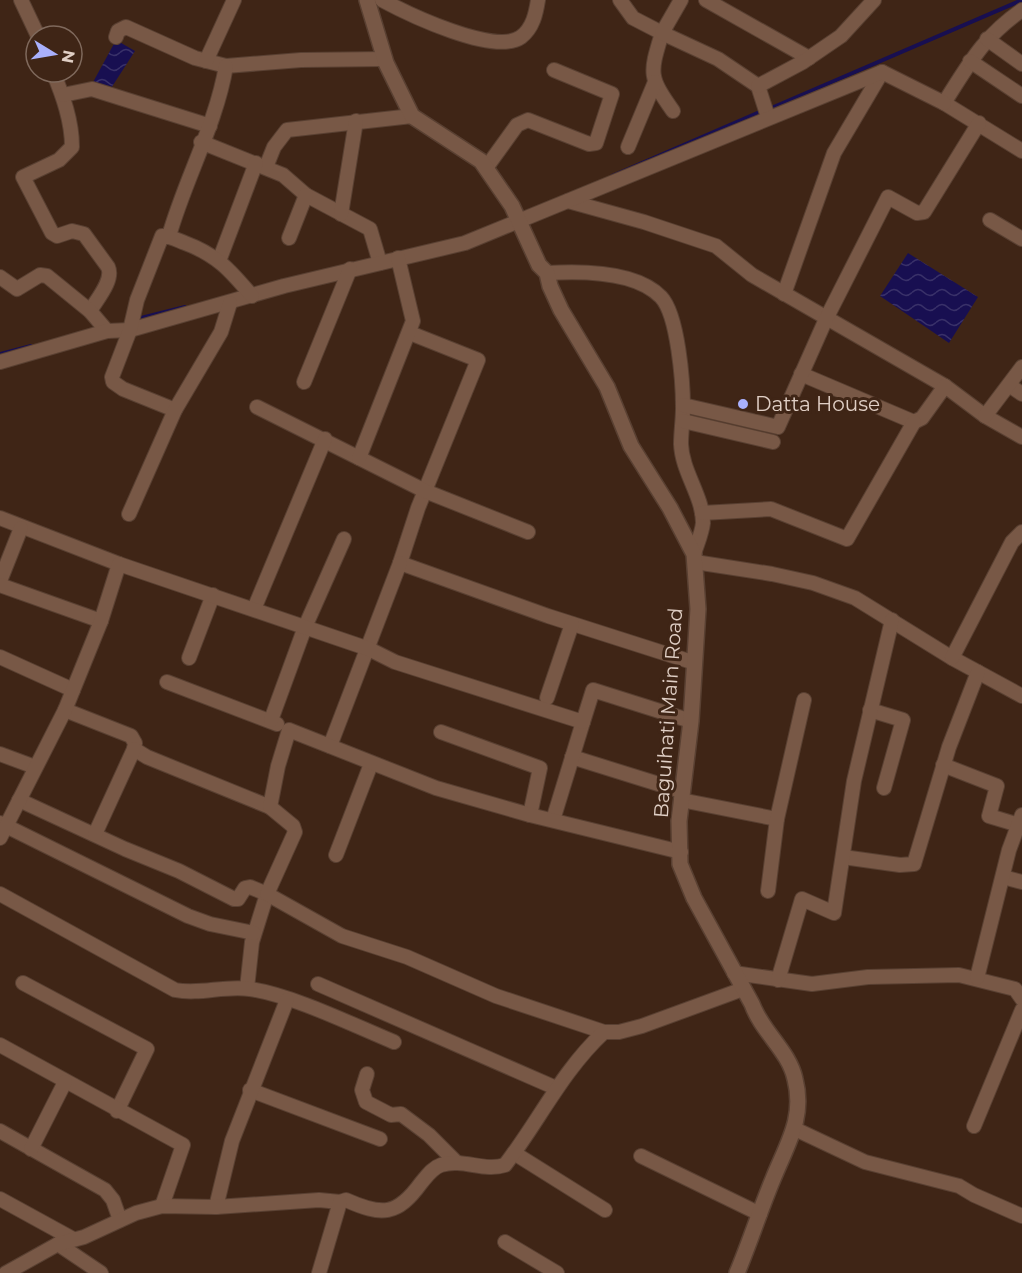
<svg xmlns="http://www.w3.org/2000/svg" width="1022" height="1273" font-family="Montserrat,sans-serif">
  <defs>
    <pattern id="water-waves" width="16" height="10" patternUnits="userSpaceOnUse" patternTransform="scale(1.5)"><rect width="16" height="10" fill="#180f51"/><path d="M0 5q4-4 8 0t8 0" fill="none" stroke="#393169"/></pattern>
  </defs>
  <rect width="100%" height="100%" fill="#3f2516"/>
  <g fill="url(#water-waves)">
    <path d="M116 40 135 51 108 93 92 84Z"/>
    <path d="M908 253 978 297 949 343 880 296Z"/>
  </g>
  <g fill="none" stroke-linecap="round" stroke-linejoin="round">
    <g stroke="#180f51" stroke-width="4">
      <path d="M769 109 1022 0"/>
      <path d="M612 176 762 111"/>
      <path d="M137 319 185 307"/>
      <path d="M0 354 31 346"/>
    </g>
    <g stroke="#594032" stroke-width="16">
      <g id="minor">
        <path d="M21 0 38 36"/>
        <path d="M382 0C408 14 495 56 521 37 533 28 536 13 538 0"/>
        <path d="M620 0 633 18 662 33C650 73 648 76 673 111"/>
        <path d="M681 0 662 33 718 59 758 86 768 117"/>
        <path d="M706 0 809 58"/>
        <path d="M1022 10C983 37 969 64 944 103L1022 151"/>
        <path d="M116 37 118 31 126 27 195 58 226 66 301 60 385 59"/>
        <path d="M987 39 1022 64"/>
        <path d="M206 61 234 0"/>
        <path d="M970 61 1022 96"/>
        <path d="M53 72C63 96 72 121 72 147L59 160 23 177 52 233 57 236 72 231 84 234 108 267C114 280 97 299 90 311"/>
        <path d="M758 86 803 62 841 36 874 0"/>
        <path d="M63 95 92 89 210 126"/>
        <path d="M201 142 283 175 306 195 370 229 380 263"/>
        <path d="M628 147 655 82"/>
        <path d="M266 167 274 147 287 130 412 116"/>
        <path d="M486 168 517 125 528 120 589 144 596 143 612 94 554 70"/>
        <path d="M568 201 644 222 716 246 752 275 945 386 985 416 1022 437"/>
        <path d="M341 214 356 121"/>
        <path d="M990 220 1022 239"/>
        <path d="M169 236C185 179 216 125 226 66"/>
        <path d="M289 238 306 195"/>
        <path d="M219 261 256 163"/>
        <path d="M547 273C580 271 636 271 661 297 678 315 683 382 683 408 683 420 681 432 681 444 682 472 703 496 703 523 702 533 697 544 694 554"/>
        <path d="M0 277 17 289 40 275 47 276 90 311 107 331"/>
        <path d="M784 294 834 153 882 72"/>
        <path d="M410 333 478 360 418 508 400 563 548 616 695 663"/>
        <path d="M0 362 107 331 130 330 284 286 465 243 882 72 944 103"/>
        <path d="M801 374 914 422 922 418 945 386"/>
        <path d="M304 382 350 269"/>
        <path d="M1009 385 1022 394"/>
        <path d="M683 405 778 427 826 319 888 197 917 213 924 212 979 123"/>
        <path d="M257 407 425 491 528 532"/>
        <path d="M175 410 123 389 113 382 112 377 130 330 137 300 162 236C170 236 177 240 185 243 217 255 230 270 252 296"/>
        <path d="M985 416 1022 367"/>
        <path d="M683 421 773 442"/>
        <path d="M359 458 413 321 398 258"/>
        <path d="M702 513 771 509 847 539 914 422"/>
        <path d="M129 514 175 410 221 332 230 303"/>
        <path d="M0 518 119 564"/>
        <path d="M695 562 772 574 813 583 855 598 952 658 1022 696"/>
        <path d="M0 581 21 528"/>
        <path d="M0 585 101 621"/>
        <path d="M254 609 325 439"/>
        <path d="M0 657 73 690"/>
        <path d="M189 658 213 595"/>
        <path d="M952 658 1012 542 1022 532"/>
        <path d="M167 682 277 724"/>
        <path d="M547 698 572 624"/>
        <path d="M65 710 131 736 135 743 134 749 147 757 270 807"/>
        <path d="M870 710 903 720 884 788"/>
        <path d="M271 720 305 627 344 539"/>
        <path d="M441 732 540 768 530 815"/>
        <path d="M330 746 400 563"/>
        <path d="M0 754 35 767"/>
        <path d="M572 757 681 791"/>
        <path d="M943 765 997 786 989 816 1019 825"/>
        <path d="M19 800 125 849 179 871 234 899H238L245 888 250 887 267 894 252 942 247 988"/>
        <path d="M681 800 777 819"/>
        <path d="M553 820 583 722"/>
        <path d="M0 823 188 916 210 924 254 933"/>
        <path d="M95 834 134 749"/>
        <path d="M0 838 65 710 101 621 119 564 369 649 395 662 583 722 593 690 691 721"/>
        <path d="M336 855 371 764"/>
        <path d="M843 857 900 865 914 864 949 747 978 672"/>
        <path d="M1003 877 1022 882"/>
        <path d="M768 891 777 819 804 700"/>
        <path d="M0 894 175 990C201 995 224 985 250 989 292 995 353 1025 394 1042"/>
        <path d="M734 973 812 984 868 977 959 975 1015 989 1022 999"/>
        <path d="M977 978 1009 850 1022 815"/>
        <path d="M778 980 802 899 834 913 854 781 892 620"/>
        <path d="M23 983 147 1049 117 1111"/>
        <path d="M318 984 556 1088"/>
        <path d="M604 1032 496 996 407 957 342 936 267 894 295 832 293 826 270 807 278 766 289 730 436 788 530 815 681 852"/>
        <path d="M0 1045 183 1145 162 1206"/>
        <path d="M367 1074 362 1090 366 1102 391 1115 401 1114 429 1135 456 1162"/>
        <path d="M250 1090 380 1139"/>
        <path d="M974 1126 1022 1010"/>
        <path d="M795 1129 865 1162 959 1186 974 1195 1022 1216"/>
        <path d="M0 1131 105 1190 113 1200 120 1220"/>
        <path d="M31 1149 65 1082"/>
        <path d="M514 1153 605 1210"/>
        <path d="M641 1156 760 1214"/>
        <path d="M0 1199 73 1239"/>
        <path d="M216 1207 232 1141 287 1000"/>
        <path d="M505 1242 557 1273"/>
        <path d="M58 1244 101 1273"/>
        <path d="M6 1273 58 1244 84 1237 136 1213 162 1206 216 1207 319 1200 340 1202 346 1200C382 1216 397 1216 421 1183 427 1176 432 1168 441 1165 463 1158 484 1172 505 1165 539 1121 562 1071 604 1032H619L642 1026 743 989"/>
        <path d="M319 1273 340 1202"/>
      </g>
    </g>
    <g stroke="#594032" stroke-width="18">
      <path id="tertiary" d="M367 0 386 63 412 116 481 161 512 206 539 265 547 273 550 286 561 310 607 387 631 446 670 508 694 554 698 609 691 721 679 821 680 864 694 898 752 1004C762 1032 789 1051 795 1079 805 1118 787 1144 773 1179 760 1210 750 1242 737 1273"/>
    </g>
    <use href="#minor" stroke="#785846" stroke-width="14"/>
    <use href="#tertiary" stroke="#785846" stroke-width="15"/>
  </g>
  <circle fill="#a9b0fc" stroke="#3f2516" stroke-width="2" cx="743" cy="404" r="6"/>
  <g text-anchor="middle" stroke-width="6" stroke-linejoin="round" paint-order="stroke">
    <g font-size="20" fill="#e0cfc5" stroke="#3f2516" text-anchor="start">
      <text x="755" y="411">Datta House</text>
    </g>
    <g font-size="20" fill="#e0cfc5" stroke="#3f2516">
      <text transform="translate(668 713) rotate(-86)" y="7">Baguihati Main Road</text>
    </g>
  </g>
  <g transform="translate(54 54) rotate(101)"><circle r="28" fill="#3f2516" stroke="#7f695c" stroke-width="1.5"/>
  <path d="M0-4.5L10 22L0 15L-10 22Z" fill="#a9b0fc"/>
  <text y="-9" font-size="16" font-weight="bold" text-anchor="middle" fill="#e0cfc5">N</text>
  </g>
</svg>
